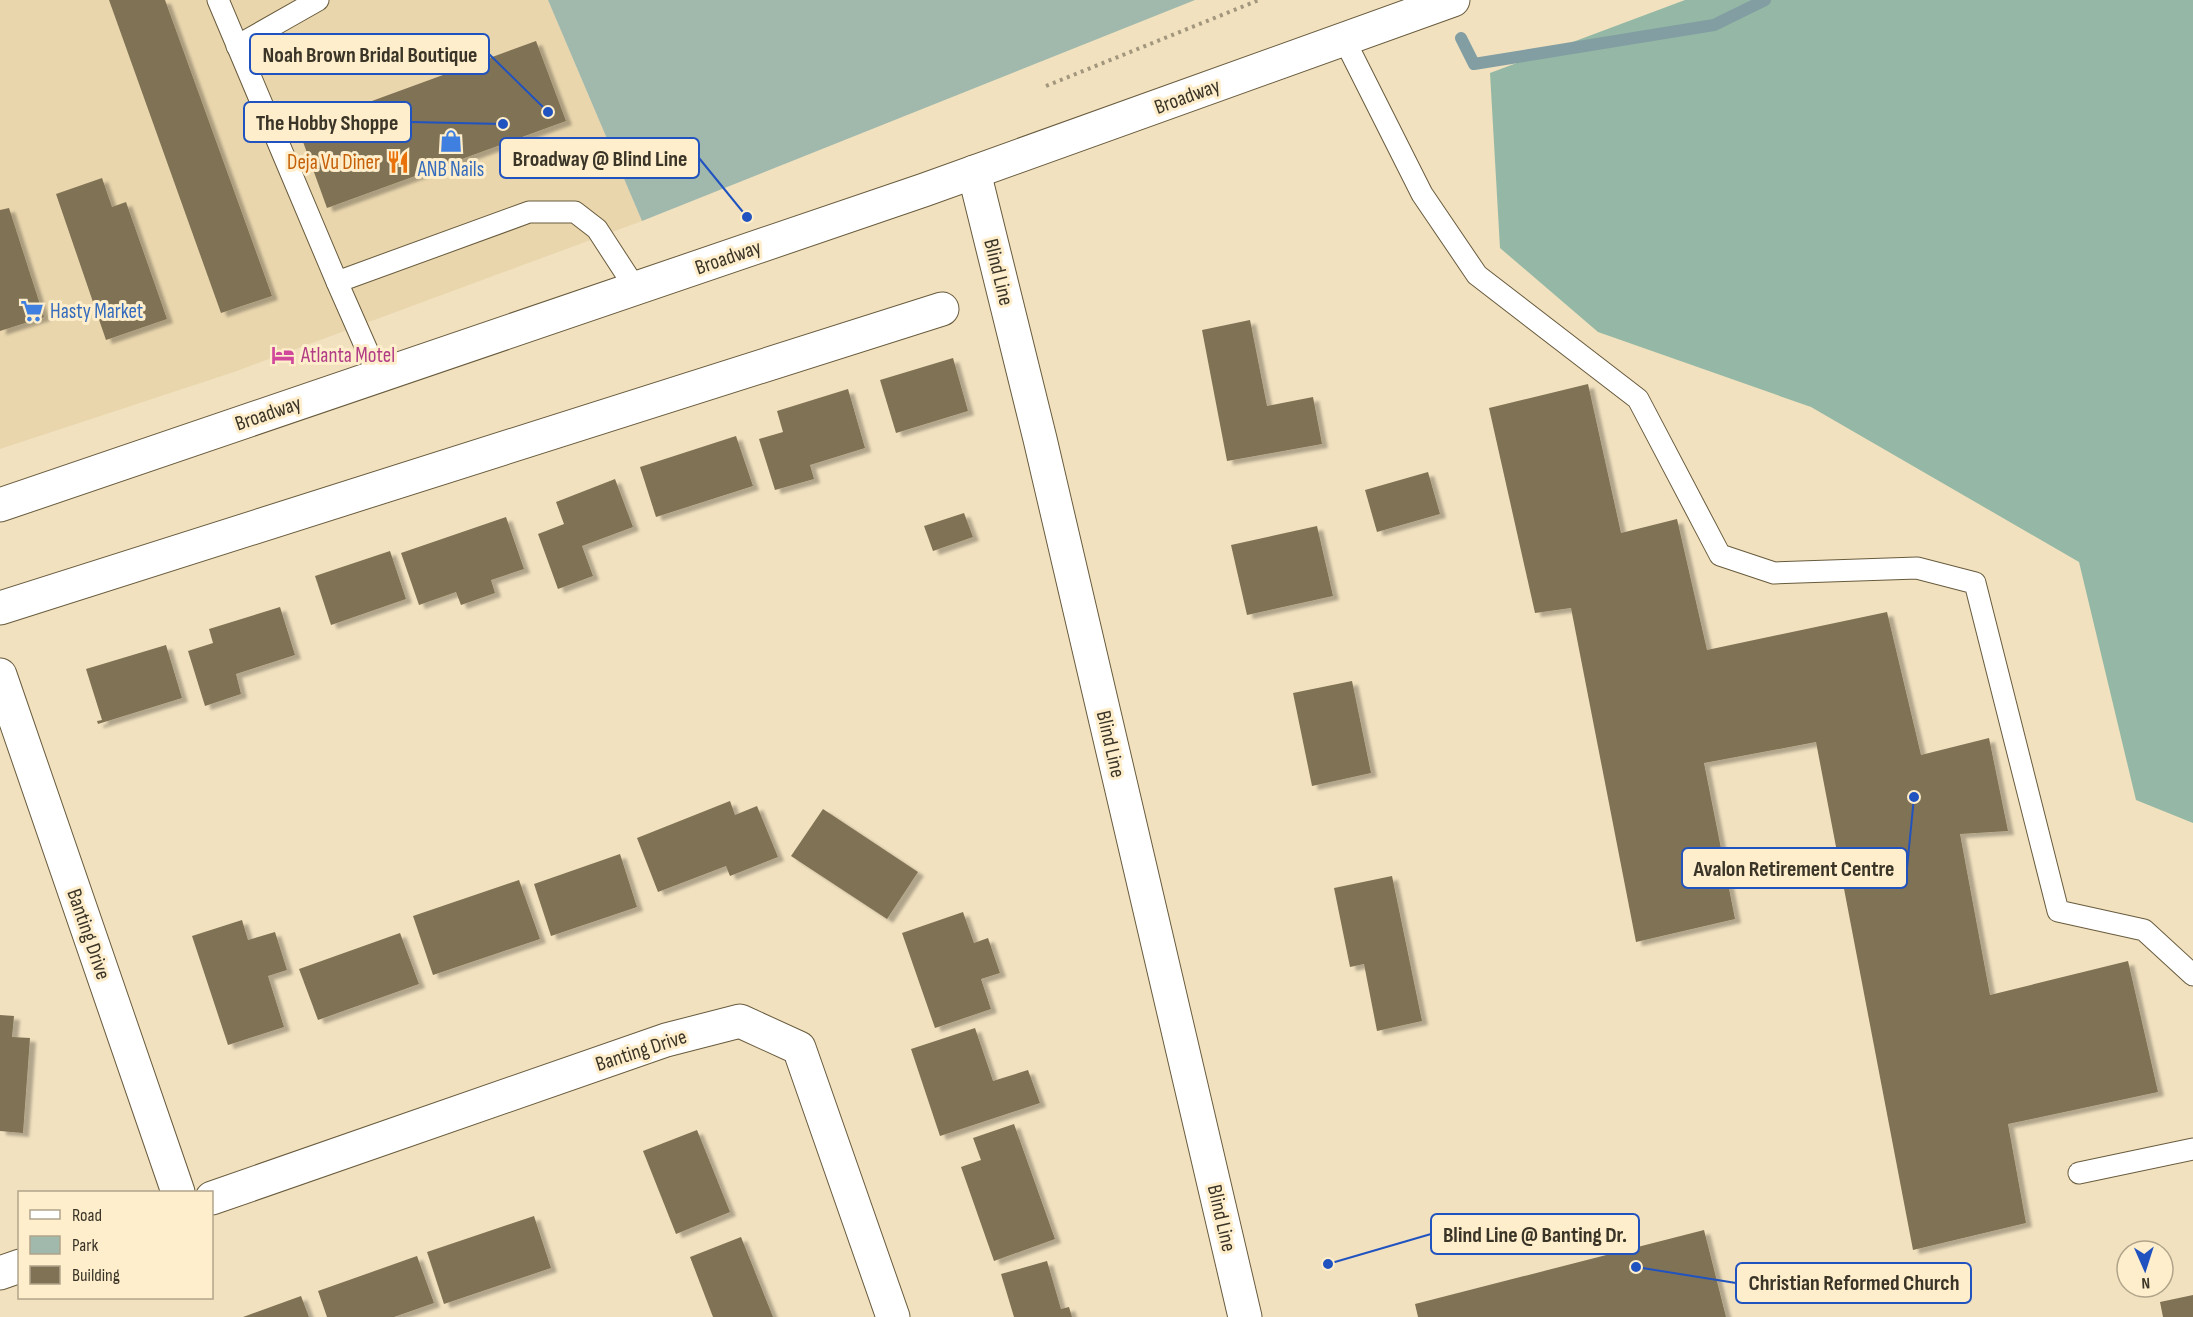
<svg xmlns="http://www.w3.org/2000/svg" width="2193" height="1317" font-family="'Sofia Sans Condensed',sans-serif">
  <defs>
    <filter id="shadow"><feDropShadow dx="6" dy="4" stdDeviation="1.5" flood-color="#0004"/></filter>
  </defs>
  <rect width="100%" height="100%" fill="#f1e1bf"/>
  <path fill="#e9d6ad" d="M0 0H548L642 221 234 372 0 449Z"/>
  <path fill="#a0b9ac" d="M548 0H1195L642 221Z"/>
  <path fill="#94b8a5" d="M1685 0H2193V823L2136 800 2079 562 1811 407 1598 332 1500 248 1490 73Z"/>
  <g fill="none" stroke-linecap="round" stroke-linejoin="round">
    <path stroke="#829ea2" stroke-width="12" d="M1461 38 1474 64 1714 25 1765 0"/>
  </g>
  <g fill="#807254" filter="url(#shadow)">
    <path d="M109 0H165L272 296 221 313Z"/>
    <path d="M536 41 566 121 327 208 298 128Z"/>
    <path d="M102 178 112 207 126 202 167 319 106 340 56 194Z"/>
    <path d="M9 208 44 317 0 331V210Z"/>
    <path d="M1250 320 1267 406 1313 397 1322 444 1227 461 1202 330Z"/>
    <path d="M953 358 968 411 896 433 880 380Z"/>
    <path d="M1588 384 1621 533 1677 519 1707 650 1887 612 1921 755 1989 738 2008 831 1960 834 1990 995 2128 961 2158 1092 2008 1124 2026 1223 1913 1250 1816 742 1704 763 1735 919 1636 942 1571 608 1535 613 1489 408Z"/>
    <path d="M848 389 865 448 810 465 814 479 775 490 759 439 783 432 777 411Z"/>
    <path d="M736 436 753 486 656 517 640 467Z"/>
    <path d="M1428 472 1440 514 1377 532 1365 490Z"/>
    <path d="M615 479 633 527 582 546 593 576 558 589 538 534 564 524 556 502Z"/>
    <path d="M964 513 973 537 933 551 924 526Z"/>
    <path d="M506 517 524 569 491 580 495 593 461 605 456 592 419 605 401 553Z"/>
    <path d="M1317 526 1333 596 1247 615 1231 545Z"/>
    <path d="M390 551 406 599 331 625 315 576Z"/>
    <path d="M280 607 295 655 236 674 241 694 205 706 188 651 213 643 209 629Z"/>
    <path d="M166 645 182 698 98 724 97 721 102 720 86 669Z"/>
    <path d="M1352 681 1371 773 1312 786 1293 693Z"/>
    <path d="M730 801 735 815 757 806 778 857 730 876 726 866 658 892 637 838Z"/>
    <path d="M823 809 918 872 887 919 791 856Z"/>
    <path d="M620 854 637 907 551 936 534 884Z"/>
    <path d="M1392 876 1422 1021 1377 1031 1364 964 1350 967 1334 888Z"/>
    <path d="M519 880 540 939 433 975 413 916Z"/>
    <path d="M963 912 974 943 988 938 1000 973 981 979 991 1009 935 1028 902 933Z"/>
    <path d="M242 920 248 940 275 932 287 970 268 976 284 1027 228 1045 192 936Z"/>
    <path d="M400 933 419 984 318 1020 299 969Z"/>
    <path d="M0 1015 14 1016 12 1037 30 1038 23 1133 0 1131Z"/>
    <path d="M975 1028 993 1081 1028 1070 1040 1103 940 1136 911 1049Z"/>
    <path d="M1014 1124 1055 1239 994 1261 961 1167 981 1160 973 1138Z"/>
    <path d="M697 1130 730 1212 676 1234 643 1151Z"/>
    <path d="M534 1216 551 1268 444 1304 427 1252Z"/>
    <path d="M1704 1230 1726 1317H1418L1415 1304Z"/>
    <path d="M741 1237 773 1317H713L690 1257Z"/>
    <path d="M417 1256 434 1303 394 1317H327L318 1291Z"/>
    <path d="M1047 1261 1061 1309 1069 1307 1072 1317H1014L1001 1274Z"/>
    <path d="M2193 1295V1317H2163L2160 1302Z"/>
    <path d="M301 1296 309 1317H243Z"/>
  </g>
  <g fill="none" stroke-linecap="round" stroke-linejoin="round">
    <g stroke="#685b3d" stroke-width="23">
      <g id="service">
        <path d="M218 0 337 282 529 212H575L597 229 636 289"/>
        <path d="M1344 39 1422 194 1477 275 1638 399 1720 555 1774 573 1917 568 1975 583 2058 911 2144 930 2193 975"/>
        <path d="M237 46 318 0"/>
        <path d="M337 282 378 375"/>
        <path d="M2079 1173 2193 1149"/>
      </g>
    </g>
    <g stroke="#685b3d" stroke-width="35">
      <g id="minor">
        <path d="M0 608 942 309"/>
        <path d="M0 675 178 1192"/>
        <path d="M212 1198 666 1040 740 1021 799 1048 893 1317"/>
        <path d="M0 1273 20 1266"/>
      </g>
    </g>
    <g stroke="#685b3d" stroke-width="35">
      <path id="tertiary" d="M974 172 1040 439 1245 1317"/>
    </g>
    <g stroke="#685b3d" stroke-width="35">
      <path id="primary" d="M0 505 924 190 1453 0"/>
    </g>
    <path stroke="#a2967d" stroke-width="4" stroke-dasharray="3 4.5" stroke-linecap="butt" d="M1046 86 1259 0"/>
    <use href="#service" stroke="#fff" stroke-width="21"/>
    <use href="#minor" stroke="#fff" stroke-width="33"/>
    <use href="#tertiary" stroke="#fff" stroke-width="33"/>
    <use href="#primary" stroke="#fff" stroke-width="33"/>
  </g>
  <defs>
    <g id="shop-bare" transform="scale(1.8)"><path d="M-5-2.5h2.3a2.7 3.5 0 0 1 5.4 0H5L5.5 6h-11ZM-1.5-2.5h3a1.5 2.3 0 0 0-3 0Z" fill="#3f7fe0" stroke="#feeecc" stroke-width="2.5" paint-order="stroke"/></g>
    <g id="restaurant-bare" transform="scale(1.8)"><path d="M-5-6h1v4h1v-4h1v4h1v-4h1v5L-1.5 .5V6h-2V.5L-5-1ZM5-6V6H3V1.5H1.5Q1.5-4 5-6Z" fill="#e8710a" stroke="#feeecc" stroke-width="2.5" paint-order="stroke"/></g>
    <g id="supermarket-bare" transform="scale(1.8)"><path d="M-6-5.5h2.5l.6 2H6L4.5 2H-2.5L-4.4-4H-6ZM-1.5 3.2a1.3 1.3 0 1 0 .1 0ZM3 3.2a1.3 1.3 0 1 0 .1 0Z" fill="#3f7fe0" stroke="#feeecc" stroke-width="2.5" paint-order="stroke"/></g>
    <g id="hotel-bare" transform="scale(1.8)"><path d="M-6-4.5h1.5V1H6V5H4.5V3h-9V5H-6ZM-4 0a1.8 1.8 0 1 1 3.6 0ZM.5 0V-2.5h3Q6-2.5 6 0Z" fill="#d1479c" stroke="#feeecc" stroke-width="2.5" paint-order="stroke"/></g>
  </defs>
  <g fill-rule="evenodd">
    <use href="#shop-bare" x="451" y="141"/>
    <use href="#restaurant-bare" x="398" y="162"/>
    <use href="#supermarket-bare" x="32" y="311"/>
    <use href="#hotel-bare" x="283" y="355"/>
  </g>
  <g text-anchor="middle" stroke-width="6" stroke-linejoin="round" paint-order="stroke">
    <g font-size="21" fill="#3b3528" stroke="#feeecc">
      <text transform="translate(1187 96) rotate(-20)" y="7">Broadway</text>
      <text transform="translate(728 257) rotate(-19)" y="7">Broadway</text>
      <text transform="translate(999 272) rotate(76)" y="7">Blind Line</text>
      <text transform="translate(268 413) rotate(-19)" y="7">Broadway</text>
      <text transform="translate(1111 744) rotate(77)" y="7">Blind Line</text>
      <text transform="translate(89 934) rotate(71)" y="7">Banting Drive</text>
      <text transform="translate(641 1050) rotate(-18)" y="7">Banting Drive</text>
      <text transform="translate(1222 1218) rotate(77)" y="7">Blind Line</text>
    </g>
    <g font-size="21" fill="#c56008" stroke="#feeecc" text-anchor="end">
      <text x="380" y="169">Deja Vu Diner</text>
    </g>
    <g font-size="21" fill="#366cbe" stroke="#feeecc">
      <text x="451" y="176">ANB Nails</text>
      <text x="50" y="318" text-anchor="start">Hasty Market</text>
    </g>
    <g font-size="21" fill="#b23c85" stroke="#feeecc" text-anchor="start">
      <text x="301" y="362">Atlanta Motel</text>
    </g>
  </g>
  <path fill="none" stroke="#2053c0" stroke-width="2" d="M548 112L489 54M503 124L411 122M747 217L699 158M1914 797L1907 868M1328 1264L1431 1234M1636 1267L1736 1283"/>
  <g fill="#2053c0" stroke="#feeecc" stroke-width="2">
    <circle cx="548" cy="112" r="6"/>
    <circle cx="503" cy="124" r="6"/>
    <circle cx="747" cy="217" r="6"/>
    <circle cx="1914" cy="797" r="6"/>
    <circle cx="1328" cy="1264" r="6"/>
    <circle cx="1636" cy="1267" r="6"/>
  </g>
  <g fill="#feeecc" stroke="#2053c0" stroke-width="2">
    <rect x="250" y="34" width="239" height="40" rx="6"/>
    <rect x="244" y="102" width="167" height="40" rx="6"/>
    <rect x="500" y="138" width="199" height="40" rx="6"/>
    <rect x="1682" y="848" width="225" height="40" rx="6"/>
    <rect x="1431" y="1214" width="208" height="40" rx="6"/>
    <rect x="1736" y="1263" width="235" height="40" rx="6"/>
  </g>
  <g font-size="22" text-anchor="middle" font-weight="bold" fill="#3b3528">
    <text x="370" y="62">Noah Brown Bridal Boutique</text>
    <text x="327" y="130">The Hobby Shoppe</text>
    <text x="600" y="166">Broadway @ Blind Line</text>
    <text x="1794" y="876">Avalon Retirement Centre</text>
    <text x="1535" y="1242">Blind Line @ Banting Dr.</text>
    <text x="1854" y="1290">Christian Reformed Church</text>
  </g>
  <rect x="18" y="1191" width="195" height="108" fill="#feeecc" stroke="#b0a48a" stroke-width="1.5"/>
  <rect x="30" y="1210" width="30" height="9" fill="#ffffff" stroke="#b0a48a" stroke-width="1.5"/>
  <text x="72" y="1221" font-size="18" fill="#3b3528">Road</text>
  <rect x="30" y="1236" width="30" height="18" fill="#a0b9ac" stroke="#b0a48a" stroke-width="1.5"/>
  <text x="72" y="1251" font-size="18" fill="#3b3528">Park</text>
  <rect x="30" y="1266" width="30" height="18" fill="#807254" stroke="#b0a48a" stroke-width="1.5"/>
  <text x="72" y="1281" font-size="18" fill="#3b3528">Building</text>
  <g transform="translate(2145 1269) rotate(177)"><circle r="28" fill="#feeecc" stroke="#b0a48a" stroke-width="1.5"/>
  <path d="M0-4.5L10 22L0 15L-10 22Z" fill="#2053c0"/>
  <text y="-9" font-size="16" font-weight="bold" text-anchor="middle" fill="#3b3528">N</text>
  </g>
</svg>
